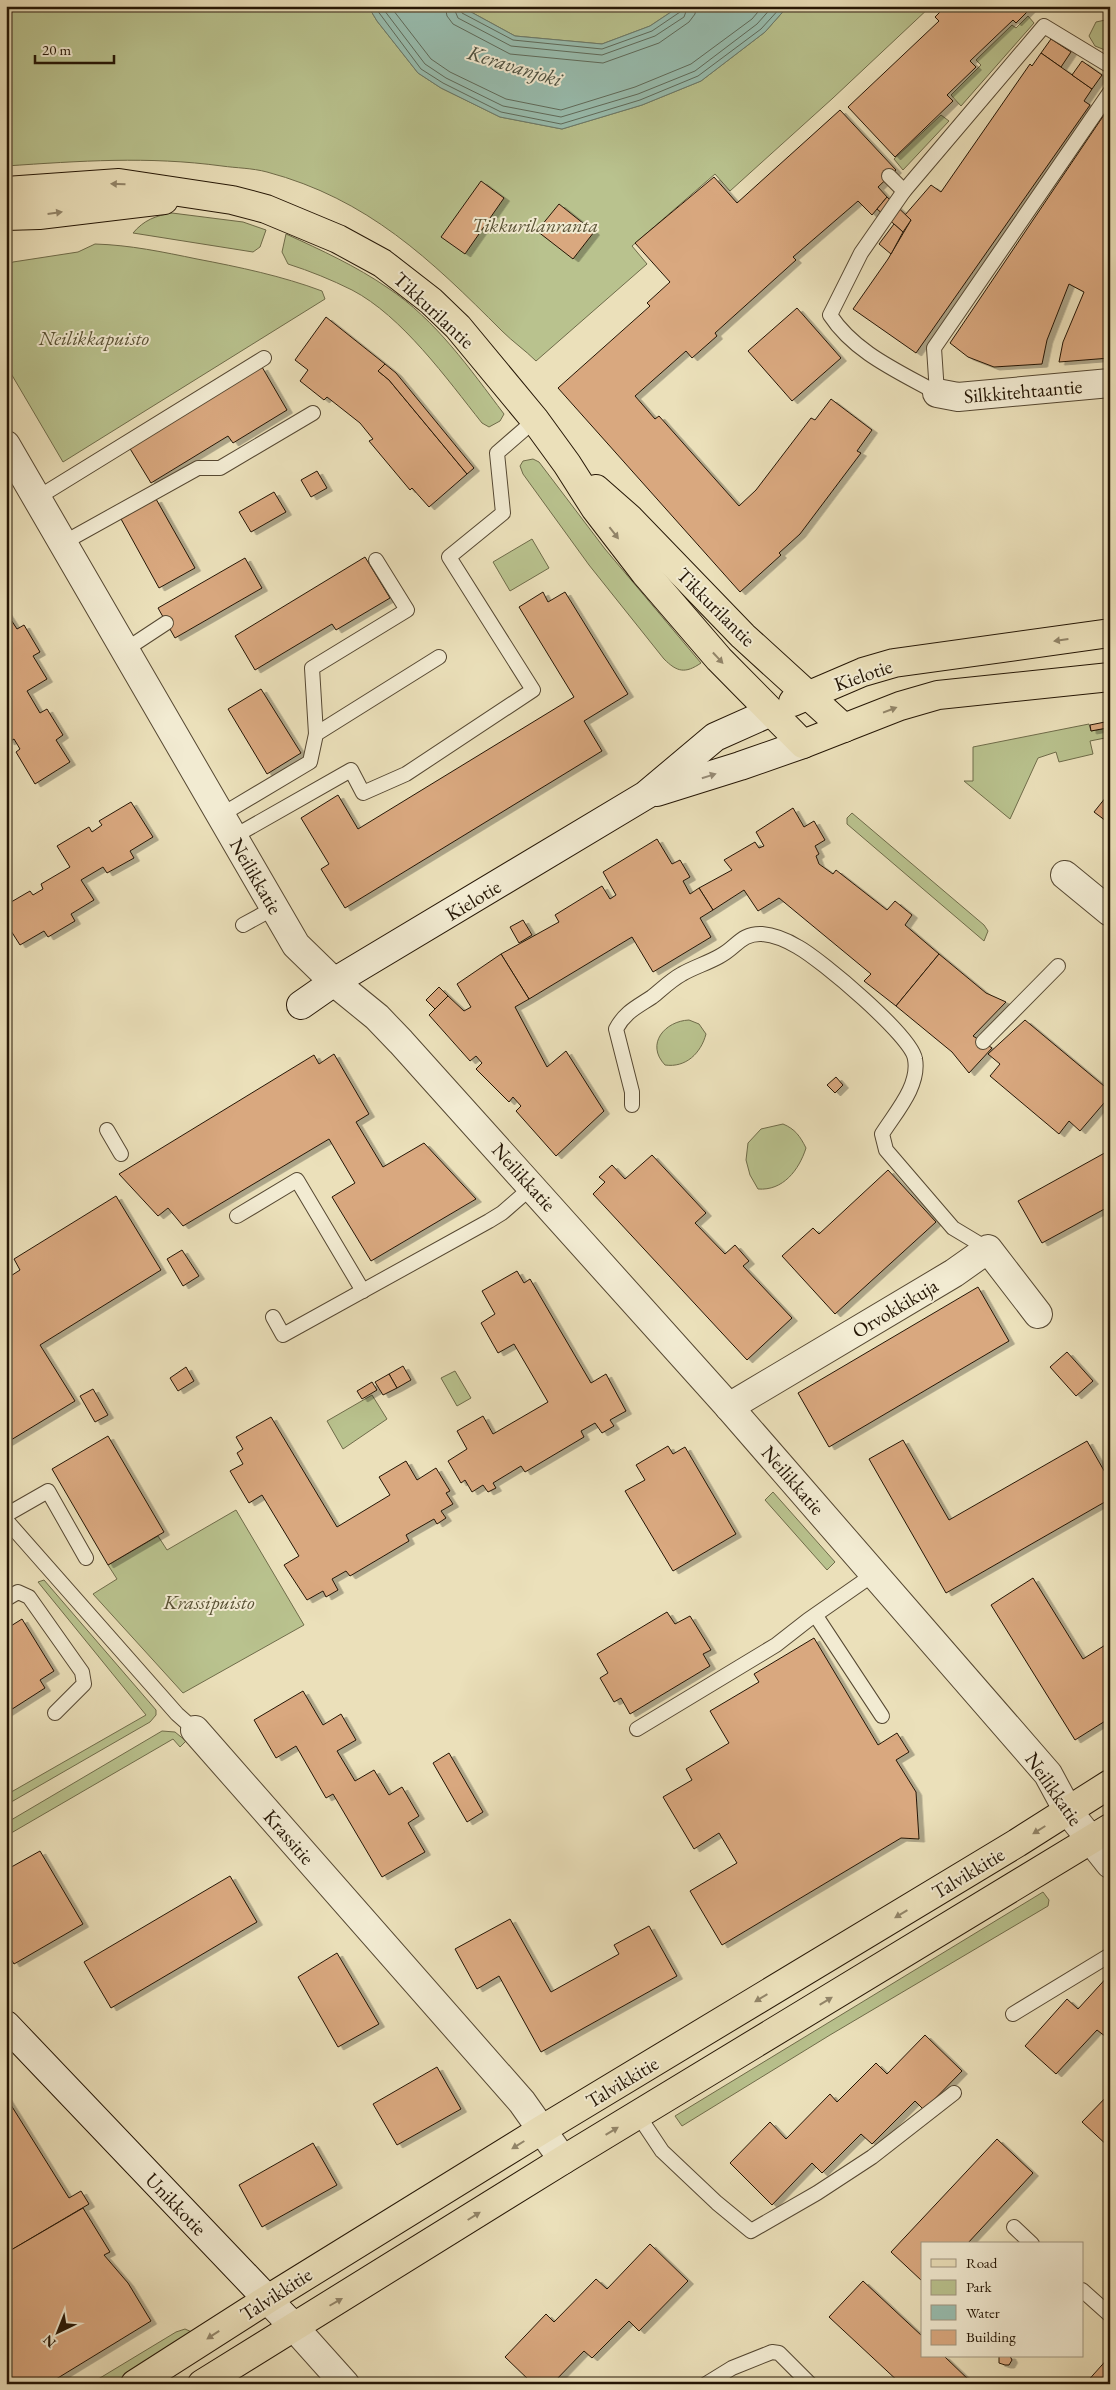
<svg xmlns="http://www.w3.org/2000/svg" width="1116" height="2390" font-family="'EB Garamond',serif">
  <defs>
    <filter id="shadow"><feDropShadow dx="5.5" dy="3" stdDeviation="0" flood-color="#0004"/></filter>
  </defs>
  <rect width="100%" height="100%" fill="#ebe0ba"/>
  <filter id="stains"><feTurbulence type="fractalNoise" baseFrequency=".004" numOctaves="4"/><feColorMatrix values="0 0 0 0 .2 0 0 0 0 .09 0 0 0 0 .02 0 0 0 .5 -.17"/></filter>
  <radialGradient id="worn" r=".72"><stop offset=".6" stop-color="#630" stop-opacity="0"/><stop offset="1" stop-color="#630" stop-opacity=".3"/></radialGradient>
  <g fill="#b9c28e" stroke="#6f6c4a">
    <path d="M6 6H368L377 21 418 73 441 88 500 117 562 129 642 105 701 81 765 32 788 6H931L833 98 730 191 715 174 632 246 647 264 536 361C525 350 513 342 502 331 430 259 368 199 267 172 252 168 236 168 222 166 148 156 80 161 6 166Z"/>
    <path d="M460 6H680L650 26 602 44 515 36Z"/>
    <path d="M1028 16 1034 23 961 106 951 95 981 65 976 60 1012 25 1016 28Z"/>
    <path d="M1110 19V52L1095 46 1089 36 1096 22Z"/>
    <path d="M941 115 949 121 903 170 894 159Z"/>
    <path d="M172 213 243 222 266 230 260 247 253 252 133 233C144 220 155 216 172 213Z"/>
    <path d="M286 234C321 250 356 266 388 288 436 320 470 369 504 414L500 421 489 427 482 423C447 379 402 316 352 290 332 280 310 271 288 264L282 252Z"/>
    <path d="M95 244C130 245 163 252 197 259 239 267 282 276 322 291L325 299 63 462 6 365V267L13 262 78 252Z"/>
    <path d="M533 459 539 462 605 549 701 663C685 674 677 672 664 659L589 565 523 474 520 466 523 461Z"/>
    <path d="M532 539 549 568 510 591 493 562Z"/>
    <path d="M1106 720H1110V737L1090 741 1093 754 1059 762 1056 752 1038 758 1010 819 964 781H973V747L1089 724 1091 731 1107 728Z"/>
    <path d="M852 813 984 925 988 931 984 941 847 824V818Z"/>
    <path d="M689 1020 699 1024 706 1034C701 1053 686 1068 665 1065 645 1044 665 1021 689 1020Z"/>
    <path d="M783 1124C795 1129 800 1136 806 1148 799 1170 783 1191 758 1189L750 1175 746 1160 748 1143 761 1129Z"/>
    <path d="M455 1371 471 1398 457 1406 441 1378Z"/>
    <path d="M372 1395 387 1419 343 1449 327 1421Z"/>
    <path d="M773 1492 835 1562 827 1570 765 1500Z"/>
    <path d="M236 1510 304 1625 183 1693 93 1594 117 1579 108 1565 158 1536 167 1550Z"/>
    <path d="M44 1580 156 1710V1715L150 1722 6 1805V1795L146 1715 38 1582Z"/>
    <path d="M162 1731 175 1732 186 1741 180 1747 173 1739 6 1836V1823Z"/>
    <path d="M1043 1892 1049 1900 1048 1906 830 2035 682 2126 675 2116Z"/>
    <path d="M185 2329 194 2333 114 2384H90L176 2332Z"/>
  </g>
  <path fill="#98bdaf" stroke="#6a7a6b" d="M368 6H460L515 36 602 44 650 26 680 6H788L765 32 701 81 642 105 562 129 500 117 441 88 418 73 377 21Z"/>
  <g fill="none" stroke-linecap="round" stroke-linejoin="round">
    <g stroke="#5e6a5a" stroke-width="1">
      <path d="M374 6 421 69 443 83 501 112 561 124 640 100 698 76 761 29 782 6"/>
      <path d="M381 6 425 64 446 78 503 106 561 117 638 94 695 71 757 24 773 6"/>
      <path d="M390 6 431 59 450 72 506 99 561 110 635 87 691 64 752 19 763 6"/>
      <path d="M445 6 447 16 453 24 510 54 603 63 659 43 689 22 695 14 696 6"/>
      <path d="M453 6 458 18 511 46 602 55 655 36 684 17 688 6"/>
      <path d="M459 6 462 13 513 40 602 49 652 31 680 12 682 6"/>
    </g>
  </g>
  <g fill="#d9a87f" stroke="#251605" filter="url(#shadow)">
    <path d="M946 6H1033L1016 23 1013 20 970 61 976 67 947 95 953 101 895 157 848 107 939 21 935 17Z"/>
    <path d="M1051 39 1071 52 1061 67 1041 53Z"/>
    <path d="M1041 53 1092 89 1084 101 1090 105 916 353 853 309 888 259 911 220 905 215 931 185 941 192 1030 64 1032 66Z"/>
    <path d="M1082 61 1102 75 1092 89 1072 75Z"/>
    <path d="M1110 106V358L1059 362 1063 342 1084 292 1069 284 1047 340 1042 364 994 367 968 357 950 343Z"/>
    <path d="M840 110 896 170 878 187 887 197 872 215 858 201 793 257 796 260 715 333 717 336 692 358 686 351 635 396 655 419 659 416 739 506 756 490 811 418 815 420 831 399 872 430 857 451 861 453 800 534 779 553 781 555 740 592 558 388 650 306 647 303 670 282 635 243 714 177 737 203Z"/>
    <path d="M481 181 504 198 465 254 441 237Z"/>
    <path d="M887 197 911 220 903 232 877 209Z"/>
    <path d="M559 204 594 232 573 259 537 231Z"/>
    <path d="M894 224 903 232 891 254 879 244Z"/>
    <path d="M797 308 841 358 792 401 748 351Z"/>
    <path d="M326 317 385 364 378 371 389 380 467 474 429 507 412 488 410 490 369 441 373 439 360 423 327 397 324 400 300 381 308 370 295 360Z"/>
    <path d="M385 364 396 373 474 468 467 474 389 380 378 371Z"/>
    <path d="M262 367 287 410 233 443 228 436 151 483 129 447Z"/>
    <path d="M317 471 327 488 311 497 301 480Z"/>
    <path d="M274 492 286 512 251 532 239 512Z"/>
    <path d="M156 499 195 568 159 588 121 519Z"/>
    <path d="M365 557 390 598 336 630 332 624 255 670 235 636Z"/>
    <path d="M245 558 262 588 175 638 158 608Z"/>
    <path d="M543 592 548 602 565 592 628 694 584 721 602 751 345 908 321 869 329 864 301 818 338 795 358 829 574 697 519 607Z"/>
    <path d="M6 612 17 629 24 625 40 652 33 656 47 679 27 691 40 713 47 709 63 735 56 740 70 762 35 784 16 752 20 749 14 739 9 742 6 737V700L10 697 6 691Z"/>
    <path d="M261 689 301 753 267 774 228 709Z"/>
    <path d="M1105 722 1107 728 1091 731 1090 725Z"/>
    <path d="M1110 792V824L1094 812Z"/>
    <path d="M131 802 153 837 130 851 134 858 107 873 103 867 81 880 94 900 71 914 75 921 48 937 44 931 20 945 6 923V905L30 891 33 895 43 889 41 884 70 867 57 846 89 827 92 832 102 825 99 821Z"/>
    <path d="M793 808 804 827 814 821 825 840 815 846 819 854 816 856 819 864 833 874 836 870 887 910 895 901 912 915 905 925 939 954 896 1006 864 981 871 974 779 898 758 911 744 890 713 910 699 888 732 870 724 860 755 842 759 848 764 846 756 832Z"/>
    <path d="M657 839 672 864 680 860 690 877 683 881 690 894 699 888 713 910 700 918 711 937 653 972 632 937 529 999 501 954 559 922 555 915 602 886 610 899 616 895 603 872Z"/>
    <path d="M523 920 532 935 519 943 510 927Z"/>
    <path d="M501 954 529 999 515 1007 547 1067 566 1051 604 1111 556 1156 516 1111 521 1106 513 1097 509 1102 476 1069 482 1063 476 1056 470 1061 429 1015 448 996 464 1011 471 1007 457 984Z"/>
    <path d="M939 954 986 993 1006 1002 973 1036 992 1048 969 1073 952 1052 896 1006Z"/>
    <path d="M439 987 448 996 435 1009 426 1000Z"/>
    <path d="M1025 1020 1110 1091V1096L1080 1131 1069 1121 1059 1134 990 1076 1000 1064 988 1054Z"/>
    <path d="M334 1054 369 1114 356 1122 383 1167 424 1143 476 1199 371 1261 332 1197 355 1183 329 1139 183 1226 168 1208 158 1216 119 1174 314 1055 319 1064Z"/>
    <path d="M836 1077 843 1085 835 1093 827 1085Z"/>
    <path d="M1110 1150V1206L1042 1243 1018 1201Z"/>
    <path d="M652 1155 706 1213 695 1223 725 1254 735 1245 749 1261 743 1266 792 1318 747 1360 593 1194 605 1182 599 1177 612 1165 625 1179Z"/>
    <path d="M888 1170 936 1222 835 1314 782 1256 813 1228 819 1234Z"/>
    <path d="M116 1196 161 1270 40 1345 75 1401 6 1443V1279L20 1270 14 1259Z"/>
    <path d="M182 1250 199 1276 183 1286 167 1259Z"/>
    <path d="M517 1271 524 1283 530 1279 591 1383 606 1374 626 1411 610 1420 614 1426 602 1433 595 1423 581 1431 584 1437 525 1472 521 1466 493 1483 496 1488 488 1492 483 1485 472 1492 465 1480 461 1483 448 1461 467 1449 457 1431 483 1416 493 1434 548 1402 514 1344 498 1353 481 1323 495 1314 482 1291Z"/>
    <path d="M978 1287 1009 1341 829 1447 798 1393Z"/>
    <path d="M1067 1352 1093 1381 1076 1396 1050 1367Z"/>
    <path d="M403 1366 411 1380 397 1388 389 1374Z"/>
    <path d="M186 1367 194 1381 178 1391 170 1378Z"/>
    <path d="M389 1374 397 1388 383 1395 375 1382Z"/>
    <path d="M372 1382 377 1390 362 1399 357 1391Z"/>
    <path d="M93 1389 108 1415 95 1422 80 1396Z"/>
    <path d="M271 1417 337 1527 390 1495 379 1477 406 1461 417 1480 436 1468 450 1491 446 1493 453 1504 441 1511 446 1518 437 1524 434 1519 406 1535 409 1541 350 1576 346 1571 332 1579 338 1590 326 1597 323 1591 307 1600 284 1565 299 1556 262 1495 249 1503 230 1471 243 1464 237 1453 243 1449 236 1437Z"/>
    <path d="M108 1436 164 1532 108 1565 52 1469Z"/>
    <path d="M903 1440 949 1520 1087 1441 1110 1481V1499L946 1593 869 1459Z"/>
    <path d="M668 1446 673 1454 685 1447 736 1534 673 1571 625 1491 645 1480 636 1465Z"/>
    <path d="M1033 1578 1083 1659 1110 1642V1718L1075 1740 991 1605Z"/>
    <path d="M667 1612 675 1624 690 1616 711 1650 703 1654 710 1666 630 1714 621 1698 614 1702 600 1678 608 1673 597 1654Z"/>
    <path d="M22 1619 54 1671 40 1680 45 1688 6 1713V1629Z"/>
    <path d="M814 1638 878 1745 897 1733 909 1752 896 1760 916 1792 919 1839 901 1838 722 1945 690 1891 737 1863 719 1833 694 1849 663 1797 692 1780 686 1769 729 1743 710 1711 759 1682 754 1674Z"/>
    <path d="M303 1691 323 1725 341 1714 356 1740 337 1751 355 1781 374 1770 389 1795 402 1787 419 1816 408 1823 425 1852 382 1877 333 1794 326 1798 296 1746 276 1758 254 1720Z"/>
    <path d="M449 1753 483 1812 467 1822 433 1763Z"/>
    <path d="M40 1851 83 1924 14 1964 6 1951V1870Z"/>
    <path d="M230 1876 257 1922 111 2008 84 1962Z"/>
    <path d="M510 1919 551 1992 619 1954 614 1945 649 1926 677 1976 541 2052 499 1976 477 1989 455 1949Z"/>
    <path d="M337 1953 379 2024 338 2047 298 1977Z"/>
    <path d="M1110 1974V2040L1097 2030 1056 2074 1025 2046 1067 1999 1078 2009Z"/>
    <path d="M925 2035 962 2071 924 2110 915 2101 872 2144 861 2134 822 2173 812 2163 772 2205 730 2163 770 2122 786 2139 830 2094 837 2102 876 2063 887 2074Z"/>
    <path d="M437 2067 461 2109 397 2145 373 2104Z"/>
    <path d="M1110 2093V2148L1082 2122Z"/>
    <path d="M6 2097 69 2198 81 2191 89 2204 6 2253Z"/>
    <path d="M997 2139 1033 2173 967 2244H922V2281L891 2252Z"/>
    <path d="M313 2143 337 2185 262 2227 239 2185Z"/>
    <path d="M83 2208 110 2252 104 2255 128 2283 151 2321 48 2384H6V2253Z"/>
    <path d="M650 2244 688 2281 639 2331 629 2321 592 2358 584 2351 552 2384H533L505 2357 546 2314 554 2322 596 2279 607 2289Z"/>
    <path d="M863 2281 922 2336V2356H944L973 2384H901L829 2317Z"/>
    <path d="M999 2356H1010L1012 2360 1009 2365H1005L999 2363Z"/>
    <path d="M1110 2356V2384H1085Z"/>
  </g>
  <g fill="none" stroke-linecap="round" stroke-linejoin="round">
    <g stroke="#564832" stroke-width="16">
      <g id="lane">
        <path d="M889 176 904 191"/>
        <path d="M937 393C898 371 855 353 830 315L861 253 904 191 1044 26 1110 66"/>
        <path d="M937 393 934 348 1110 92"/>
        <path d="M37 498 264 358"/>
        <path d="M63 543 198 468H220L313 413"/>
        <path d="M125 650 166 623"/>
        <path d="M316 734 312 668 407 610 376 560"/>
        <path d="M221 815 310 762 316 734 439 657"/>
        <path d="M233 837 351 770 363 793 406 774 533 690 449 557 503 513 497 453 535 420"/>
        <path d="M243 925 274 908"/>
        <path d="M983 1042 1058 966"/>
        <path d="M632 1105V1092L616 1029C625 1012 637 1007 652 997 662 989 671 980 682 974 694 967 708 963 720 956 736 948 741 933 762 934 774 935 788 941 798 947 820 959 912 1036 915 1059 920 1086 895 1113 882 1134L886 1150 953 1228 988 1249"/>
        <path d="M107 1130 121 1154"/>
        <path d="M237 1216 297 1180 363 1291"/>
        <path d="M273 1317 283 1335 489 1221 502 1213 533 1186"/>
        <path d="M6 1515 48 1491 86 1558"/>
        <path d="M6 1520 177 1714 195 1730"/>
        <path d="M6 1599 18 1592 29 1597 82 1672 84 1684 55 1713"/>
        <path d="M816 1616 882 1716"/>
        <path d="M637 1729 776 1645 808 1620 874 1574"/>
        <path d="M1013 2014 1110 1955"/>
        <path d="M638 2115 662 2151 717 2203 751 2231 817 2193 872 2157 954 2093"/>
        <path d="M1014 2227 1032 2244"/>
        <path d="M1082 2290 1110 2315"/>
        <path d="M706 2384 732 2368 772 2352 779 2353 810 2384"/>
      </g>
    </g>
    <g stroke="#564832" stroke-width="30">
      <g id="street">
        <path d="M937 393 958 397 1110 383"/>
        <path d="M6 445 296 945 334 982 377 1017 401 1042 729 1407 1048 1774 1068 1811 1110 1864"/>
        <path d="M1065 875 1110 912"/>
        <path d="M729 1407 954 1273 988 1249 1038 1314"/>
        <path d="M195 1730 522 2102 563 2160"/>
        <path d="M293 2326 345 2384"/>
      </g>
    </g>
    <g stroke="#251605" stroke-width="30">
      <g id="secondary">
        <path d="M657 792 740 766 803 744"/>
        <path d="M301 1005 334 982 646 795 715 737 771 712"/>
        <path d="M6 2025 293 2326"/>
      </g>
    </g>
    <g stroke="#251605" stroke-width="30">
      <g id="primary">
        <path d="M6 191 119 183 232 200 266 209 338 239 382 263 431 301 458 327 535 420 567 464 595 508 645 573 719 659 803 744 900 706 938 695 1110 677"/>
        <path d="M6 216 39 215 164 200"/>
        <path d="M596 489 629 518 743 636 844 728"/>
        <path d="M793 702 863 672 894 663 1110 633"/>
        <path d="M135 2384 268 2299 543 2129 1017 1843 1110 1784"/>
        <path d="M202 2384 563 2160 1110 1828"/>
      </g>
    </g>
    <use href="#lane" stroke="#f2ebd2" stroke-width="14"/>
    <use href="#street" stroke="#f2ebd2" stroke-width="28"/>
    <use href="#secondary" stroke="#f2ebd2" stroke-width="28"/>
    <use href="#primary" stroke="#ebe0ba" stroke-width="28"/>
  </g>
  <defs><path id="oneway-solid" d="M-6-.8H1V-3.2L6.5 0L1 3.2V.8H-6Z" transform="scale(1.25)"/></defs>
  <g fill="#928569">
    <use href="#oneway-solid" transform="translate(118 184) rotate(-178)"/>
    <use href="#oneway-solid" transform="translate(55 213) rotate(-8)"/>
    <use href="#oneway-solid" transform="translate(614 533) rotate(52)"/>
    <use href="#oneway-solid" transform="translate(1061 640) rotate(172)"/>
    <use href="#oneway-solid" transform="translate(718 658) rotate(47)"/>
    <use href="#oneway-solid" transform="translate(890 710) rotate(-21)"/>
    <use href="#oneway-solid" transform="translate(1039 1830) rotate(148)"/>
    <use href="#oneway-solid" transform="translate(901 1914) rotate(149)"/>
    <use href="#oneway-solid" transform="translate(761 1998) rotate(149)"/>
    <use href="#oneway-solid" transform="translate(826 2001) rotate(-31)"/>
    <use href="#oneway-solid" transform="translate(612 2131) rotate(-31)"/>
    <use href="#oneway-solid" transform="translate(518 2145) rotate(148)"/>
    <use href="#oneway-solid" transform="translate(474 2216) rotate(-32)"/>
    <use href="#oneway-solid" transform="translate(336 2302) rotate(-30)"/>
    <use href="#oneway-solid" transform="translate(213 2335) rotate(147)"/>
  </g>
  <use fill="#968b76" href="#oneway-solid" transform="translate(709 776) rotate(-17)"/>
  <g text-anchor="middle" stroke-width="4" stroke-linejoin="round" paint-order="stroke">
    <g font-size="20" font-style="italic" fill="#595235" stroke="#f2ebd2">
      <text x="535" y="232">Tikkurilanranta</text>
      <text x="94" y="345">Neilikkapuisto</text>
      <text x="209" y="1609">Krassipuisto</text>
    </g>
    <g font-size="20" fill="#251605" stroke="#f2ebd2">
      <text transform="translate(434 310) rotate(43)" y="7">Tikkurilantie</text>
      <text transform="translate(1023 391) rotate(-5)" y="7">Silkkitehtaantie</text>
      <text transform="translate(716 607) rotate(45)" y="7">Tikkurilantie</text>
      <text transform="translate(863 675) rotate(-19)" y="7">Kielotie</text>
      <text transform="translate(256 876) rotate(60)" y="7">Neilikkatie</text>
      <text transform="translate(473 900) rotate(-31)" y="7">Kielotie</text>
      <text transform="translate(524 1177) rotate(48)" y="7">Neilikkatie</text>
      <text transform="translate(895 1308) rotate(-31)" y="7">Orvokkikuja</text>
      <text transform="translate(793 1480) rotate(49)" y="7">Neilikkatie</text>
      <text transform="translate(1054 1789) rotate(55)" y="7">Neilikkatie</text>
      <text transform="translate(289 1837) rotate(49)" y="7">Krassitie</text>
      <text transform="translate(968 1873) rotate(-31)" y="7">Talvikkitie</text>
      <text transform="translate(622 2082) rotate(-31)" y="7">Talvikkitie</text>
      <text transform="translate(176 2204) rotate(46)" y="7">Unikkotie</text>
      <text transform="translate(276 2294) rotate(-33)" y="7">Talvikkitie</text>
    </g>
    <g font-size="21" font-style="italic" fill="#4d5040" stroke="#f2ebd2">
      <text transform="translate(515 66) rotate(17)" y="7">Keravanjoki</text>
    </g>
  </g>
  <rect width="1116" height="2390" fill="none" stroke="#ebe0ba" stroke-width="25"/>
  <rect x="8" y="8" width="1101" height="2375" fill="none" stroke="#251605" stroke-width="2.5"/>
  <rect x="12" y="12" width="1091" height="2365" fill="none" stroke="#251605"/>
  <rect x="921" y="2242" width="162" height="115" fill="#f2ebd2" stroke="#a09680"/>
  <rect x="931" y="2259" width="25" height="8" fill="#ebe0ba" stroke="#a09680"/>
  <text x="966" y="2268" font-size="15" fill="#251605">Road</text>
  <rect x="931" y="2280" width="25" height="15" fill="#b9c28e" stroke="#a09680"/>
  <text x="966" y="2292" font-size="15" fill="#251605">Park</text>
  <rect x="931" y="2305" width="25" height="15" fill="#98bdaf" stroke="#a09680"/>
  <text x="966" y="2318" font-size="15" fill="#251605">Water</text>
  <rect x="931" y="2330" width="25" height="15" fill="#d9a87f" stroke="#a09680"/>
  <text x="966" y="2342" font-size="15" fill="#251605">Building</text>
  <g transform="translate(58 2332) rotate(223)" stroke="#f2ebd2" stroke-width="4" paint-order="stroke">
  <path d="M0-4L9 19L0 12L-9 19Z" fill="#251605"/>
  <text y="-8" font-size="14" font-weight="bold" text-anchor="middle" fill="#251605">N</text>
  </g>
  <path d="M35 55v8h79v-8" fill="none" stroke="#251605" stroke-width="2.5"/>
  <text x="42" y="55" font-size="15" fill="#251605" stroke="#f2ebd2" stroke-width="4" paint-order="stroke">20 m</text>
  <rect width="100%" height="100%" filter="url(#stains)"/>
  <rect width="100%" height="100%" fill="url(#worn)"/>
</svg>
